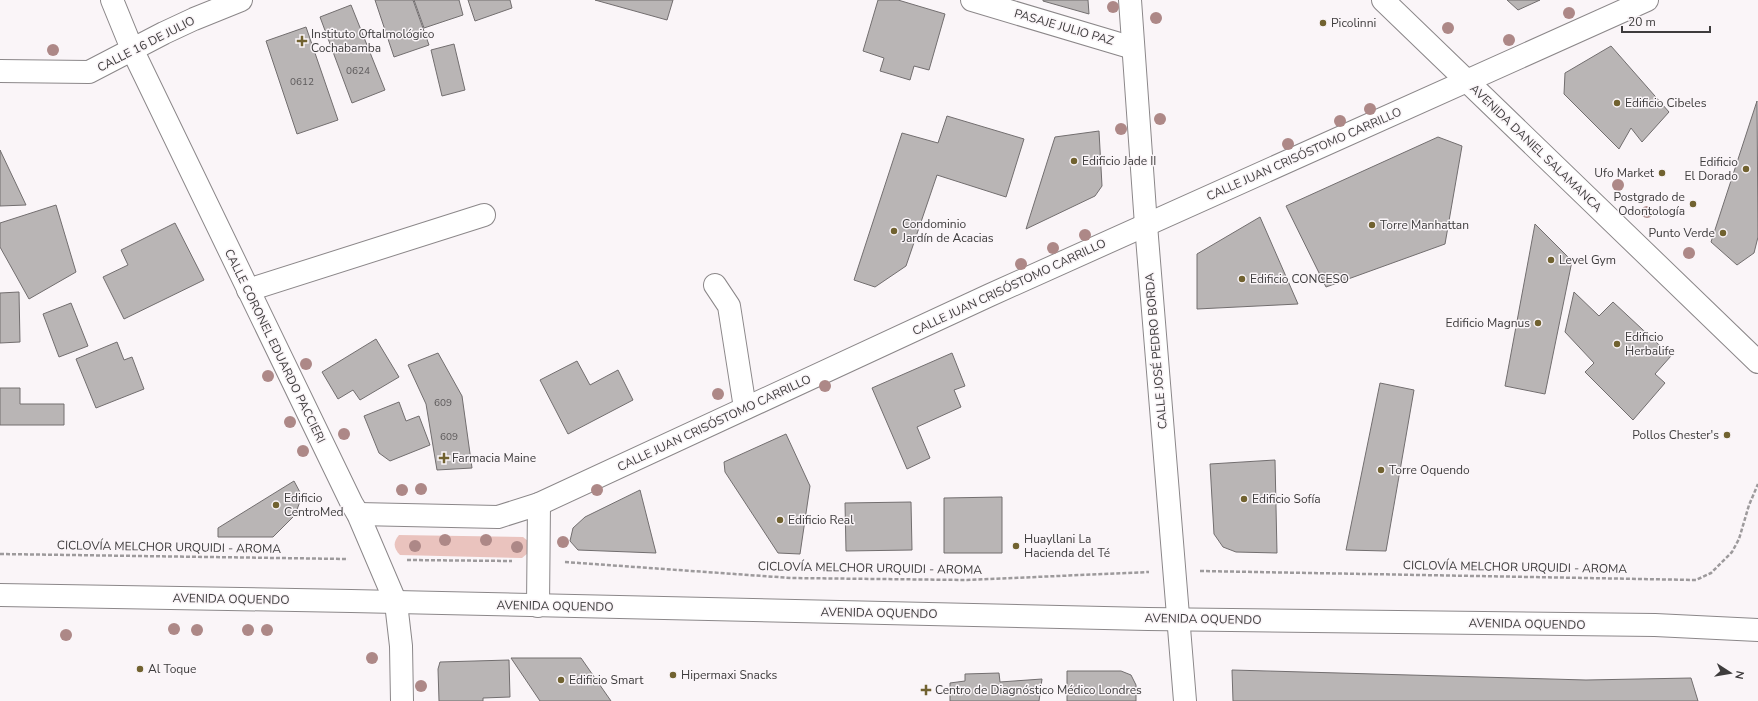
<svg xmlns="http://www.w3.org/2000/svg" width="1758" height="701" font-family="'Nunito Sans',sans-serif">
  <rect width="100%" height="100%" fill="#faf5f8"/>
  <path fill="#eac3be" d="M399 535 523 537 528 541V553L522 558 400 555C393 548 393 542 399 535Z"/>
  <g fill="#b9b5b5" stroke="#726e6f">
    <path d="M375 0H413L429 45 394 57Z"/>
    <path d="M414 0H459L463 15 424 28Z"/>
    <path d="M468 0H510L512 8 475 21Z"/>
    <path d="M595 0H673L667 20Z"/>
    <path d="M878 0H898L945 14 929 70 914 66 910 80 880 71 884 58 863 51Z"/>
    <path d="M1043 0H1088L1089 14 1043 1Z"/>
    <path d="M1507 0H1540L1518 10Z"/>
    <path d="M351 5 385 90 352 103 320 17Z"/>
    <path d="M306 27 338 120 297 134 266 41Z"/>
    <path d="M454 44 465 90 442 96 431 50Z"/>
    <path d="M1611 46 1669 112 1642 142 1631 128 1619 149 1564 94 1565 73Z"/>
    <path d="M1757 101 1758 237 1754 253 1737 265 1711 242Z"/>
    <path d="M947 116 1024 139 1006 197 937 175 906 266 875 287 854 280 902 133 938 143Z"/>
    <path d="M1099 131 1102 186 1095 196 1026 229 1055 137Z"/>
    <path d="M1438 137 1462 146 1445 244 1326 287 1286 206Z"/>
    <path d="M0 150 26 205 0 206Z"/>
    <path d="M56 205 76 272 29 299 0 247V223Z"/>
    <path d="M1260 217 1298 304 1197 309V254Z"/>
    <path d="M175 223 204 280 124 319 103 277 128 265 121 250Z"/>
    <path d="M1535 224 1572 261 1545 394 1505 386Z"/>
    <path d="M19 292 20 342 0 343V293Z"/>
    <path d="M1574 292 1599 316 1613 302 1671 356 1655 374 1665 383 1633 420 1585 372 1594 363 1565 332Z"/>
    <path d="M71 303 88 346 59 357 43 314Z"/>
    <path d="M376 339 399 377 360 400 353 390 338 399 322 372Z"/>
    <path d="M117 342 124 360 132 357 144 389 96 408 76 359Z"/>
    <path d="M438 353 462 396 472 468 437 470 426 404 408 365Z"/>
    <path d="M952 353 965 386 954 390 961 407 917 427 930 458 907 469 872 388Z"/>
    <path d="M577 361 590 385 618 370 633 400 568 434 540 380Z"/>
    <path d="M1380 383 1414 390 1386 551 1346 550Z"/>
    <path d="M0 388H20V404H64V425H0Z"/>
    <path d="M399 402 406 421 419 416 430 445 390 461 379 453 364 416Z"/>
    <path d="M786 434 810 486 800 554 778 553 725 472 724 462Z"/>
    <path d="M1275 460 1277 553 1236 552 1223 547 1214 534 1210 464Z"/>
    <path d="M294 481 302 496 295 515 273 537H218V528Z"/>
    <path d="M640 490 656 553 578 550 570 541 573 528 585 517Z"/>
    <path d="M1002 497V553H944V498Z"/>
    <path d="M911 502 912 550 846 551 845 503Z"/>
    <path d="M511 658H581L611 701H540Z"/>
    <path d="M509 660 510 697 483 698V701H439L438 669 440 662Z"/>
    <path d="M1232 670 1586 680 1691 678 1698 701H1233Z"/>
    <path d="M1067 671H1121L1131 675 1136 685V701H1067Z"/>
    <path d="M999 673 1000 682 1042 679 1039 701H950V683L965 681V674Z"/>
  </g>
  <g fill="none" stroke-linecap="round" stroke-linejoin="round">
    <g stroke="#8b8789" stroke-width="24">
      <g id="minor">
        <path d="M112 0 132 49 352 504 358 514 396 603 401 646 402 701"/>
        <path d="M972 0 1133 48"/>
        <path d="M1130 0 1146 225 1185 701"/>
        <path d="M715 285 729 306 745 408"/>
        <path d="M248 290 484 215"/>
        <path d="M358 514 498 517 539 504 990 295 1647 0"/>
      </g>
    </g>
    <g stroke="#8b8789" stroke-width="24">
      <g id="major">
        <path d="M1383 0 1758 362"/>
        <path d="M0 71 89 72 164 33 194 19 241 0"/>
        <path d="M0 595 351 601 1148 619 1655 625 1758 630"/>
        <path d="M538 606 539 504"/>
      </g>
    </g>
    <g stroke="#9d9a9c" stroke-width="2.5" stroke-dasharray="4 2" stroke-linecap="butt">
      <path d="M0 554 348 559"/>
      <path d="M407 560 512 561"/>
      <path d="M565 562 791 578 967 580 1149 572"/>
      <path d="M1200 571 1696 580 1711 573 1732 552 1739 539 1749 505 1758 484"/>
    </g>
    <use href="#minor" stroke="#fff" stroke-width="22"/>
    <use href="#major" stroke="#fff" stroke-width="22"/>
  </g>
  <g fill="#ad8887">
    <circle cx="1113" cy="7" r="6"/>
    <circle cx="1569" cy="13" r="6"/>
    <circle cx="1156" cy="18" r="6"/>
    <circle cx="1448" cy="28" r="6"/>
    <circle cx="1509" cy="40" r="6"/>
    <circle cx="53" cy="50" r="6"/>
    <circle cx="1370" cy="109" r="6"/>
    <circle cx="1160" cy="119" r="6"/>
    <circle cx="1340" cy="121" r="6"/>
    <circle cx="1121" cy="129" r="6"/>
    <circle cx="1288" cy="144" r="6"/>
    <circle cx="1618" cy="185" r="6"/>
    <circle cx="1647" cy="212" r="6"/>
    <circle cx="1085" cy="235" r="6"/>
    <circle cx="1053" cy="248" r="6"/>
    <circle cx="1689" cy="253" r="6"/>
    <circle cx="1021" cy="264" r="6"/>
    <circle cx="306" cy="364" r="6"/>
    <circle cx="268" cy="376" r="6"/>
    <circle cx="825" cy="386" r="6"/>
    <circle cx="718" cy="394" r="6"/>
    <circle cx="290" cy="422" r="6"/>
    <circle cx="344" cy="434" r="6"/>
    <circle cx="303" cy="451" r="6"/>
    <circle cx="421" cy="489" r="6"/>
    <circle cx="402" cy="490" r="6"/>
    <circle cx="597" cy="490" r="6"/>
    <circle cx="445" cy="540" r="6"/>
    <circle cx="486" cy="540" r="6"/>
    <circle cx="563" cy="542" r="6"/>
    <circle cx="415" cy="546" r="6"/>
    <circle cx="517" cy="547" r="6"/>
    <circle cx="174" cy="629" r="6"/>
    <circle cx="197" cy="630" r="6"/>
    <circle cx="248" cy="630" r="6"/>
    <circle cx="267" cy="630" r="6"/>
    <circle cx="66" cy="635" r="6"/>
    <circle cx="372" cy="658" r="6"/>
    <circle cx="421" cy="686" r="6"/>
  </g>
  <g fill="#716230" stroke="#faf5f8" stroke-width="1.5">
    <circle cx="1323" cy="23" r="4"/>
    <path d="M300 35h4v4h4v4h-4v4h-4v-4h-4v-4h4z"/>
    <circle cx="1617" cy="103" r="4"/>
    <circle cx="1074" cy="161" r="4"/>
    <circle cx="1746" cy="169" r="4"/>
    <circle cx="1662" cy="173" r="4"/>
    <circle cx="1693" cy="204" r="4"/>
    <circle cx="1372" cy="225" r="4"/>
    <circle cx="894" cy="231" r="4"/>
    <circle cx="1723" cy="233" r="4"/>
    <circle cx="1551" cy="260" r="4"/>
    <circle cx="1242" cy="279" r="4"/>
    <circle cx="1538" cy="323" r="4"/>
    <circle cx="1617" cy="344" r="4"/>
    <circle cx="1727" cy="435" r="4"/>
    <path d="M442 452h4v4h4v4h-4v4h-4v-4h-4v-4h4z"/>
    <circle cx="1381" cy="470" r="4"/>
    <circle cx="1244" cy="499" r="4"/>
    <circle cx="276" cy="505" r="4"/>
    <circle cx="780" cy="520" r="4"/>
    <circle cx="1016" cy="546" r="4"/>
    <circle cx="140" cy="669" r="4"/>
    <circle cx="673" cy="675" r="4"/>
    <circle cx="561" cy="680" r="4"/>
    <path d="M924 684h4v4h4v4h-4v4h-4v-4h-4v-4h4z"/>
  </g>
  <g text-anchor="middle" stroke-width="3" stroke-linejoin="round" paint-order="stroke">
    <g font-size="10" fill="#5d5a5b">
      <text x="358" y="74">0624</text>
      <text x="302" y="85">0612</text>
      <text x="443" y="406">609</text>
      <text x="449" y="440">609</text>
    </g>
    <g font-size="12" fill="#3e3c3d" stroke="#faf5f8" text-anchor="start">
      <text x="1331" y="27">Picolinni</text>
      <text x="311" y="38">Instituto Oftalmológico<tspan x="311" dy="14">Cochabamba</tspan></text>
      <text x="1625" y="107">Edificio Cibeles</text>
      <text x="1082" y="165">Edificio Jade II</text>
      <text x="1738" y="166" text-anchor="end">Edificio<tspan x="1738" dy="14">El Dorado</tspan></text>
      <text x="1654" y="177" text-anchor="end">Ufo Market</text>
      <text x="1685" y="201" text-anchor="end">Postgrado de<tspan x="1685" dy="14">Odontología</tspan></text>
      <text x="902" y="228">Condominio<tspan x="902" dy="14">Jardín de Acacias</tspan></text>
      <text x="1380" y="229">Torre Manhattan</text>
      <text x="1715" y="237" text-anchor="end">Punto Verde</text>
      <text x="1559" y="264">Level Gym</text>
      <text x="1250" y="283">Edificio CONCESO</text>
      <text x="1530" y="327" text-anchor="end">Edificio Magnus</text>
      <text x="1625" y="341">Edificio<tspan x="1625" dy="14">Herbalife</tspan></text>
      <text x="1719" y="439" text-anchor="end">Pollos Chester's</text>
      <text x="452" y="462">Farmacia Maine</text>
      <text x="1389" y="474">Torre Oquendo</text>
      <text x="284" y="502">Edificio<tspan x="284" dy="14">CentroMed</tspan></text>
      <text x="1252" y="503">Edificio Sofía</text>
      <text x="788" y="524">Edificio Real</text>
      <text x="1024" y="543">Huayllani La<tspan x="1024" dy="14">Hacienda del Té</tspan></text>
      <text x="148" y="673">Al Toque</text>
      <text x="681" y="679">Hipermaxi Snacks</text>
      <text x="569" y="684">Edificio Smart</text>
      <text x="935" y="694">Centro de Diagnóstico Médico Londres</text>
    </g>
    <g font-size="12" fill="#3e3c3d" stroke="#faf5f8">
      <text transform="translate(1064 27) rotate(16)" y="4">PASAJE JULIO PAZ</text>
      <text transform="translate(146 44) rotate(-27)" y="4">CALLE 16 DE JULIO</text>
      <text transform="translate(1536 148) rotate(44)" y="4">AVENIDA DANIEL SALAMANCA</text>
      <text transform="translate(1304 154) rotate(-24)" y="4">CALLE JUAN CRISÓSTOMO CARRILLO</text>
      <text transform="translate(1009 287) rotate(-25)" y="4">CALLE JUAN CRISÓSTOMO CARRILLO</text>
      <text transform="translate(275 346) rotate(64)" y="4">CALLE CORONEL EDUARDO PACCIERI</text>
      <text transform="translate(1156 351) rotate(-95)" y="4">CALLE JOSÉ PEDRO BORDA</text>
      <text transform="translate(714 423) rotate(-25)" y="4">CALLE JUAN CRISÓSTOMO CARRILLO</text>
      <text transform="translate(169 547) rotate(1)" y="4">CICLOVÍA MELCHOR URQUIDI - AROMA</text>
      <text transform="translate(1515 567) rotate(1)" y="4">CICLOVÍA MELCHOR URQUIDI - AROMA</text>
      <text transform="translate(870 568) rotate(1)" y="4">CICLOVÍA MELCHOR URQUIDI - AROMA</text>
      <text transform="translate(231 599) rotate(1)" y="4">AVENIDA OQUENDO</text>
      <text transform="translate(555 606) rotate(1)" y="4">AVENIDA OQUENDO</text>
      <text transform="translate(879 613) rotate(1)" y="4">AVENIDA OQUENDO</text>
      <text transform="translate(1203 619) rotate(1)" y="4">AVENIDA OQUENDO</text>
      <text transform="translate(1527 624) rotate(1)" y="4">AVENIDA OQUENDO</text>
    </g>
  </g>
  <g transform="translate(1730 673) rotate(102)" stroke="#faf5f8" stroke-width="3" paint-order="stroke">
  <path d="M0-3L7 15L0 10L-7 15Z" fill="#3e3c3d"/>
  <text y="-6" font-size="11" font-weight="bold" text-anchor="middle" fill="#3e3c3d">N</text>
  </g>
  <path d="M1622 26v6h88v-6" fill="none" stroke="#3e3c3d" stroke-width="2"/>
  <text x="1628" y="26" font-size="12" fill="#3e3c3d" stroke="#faf5f8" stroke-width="3" paint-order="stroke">20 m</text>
</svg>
